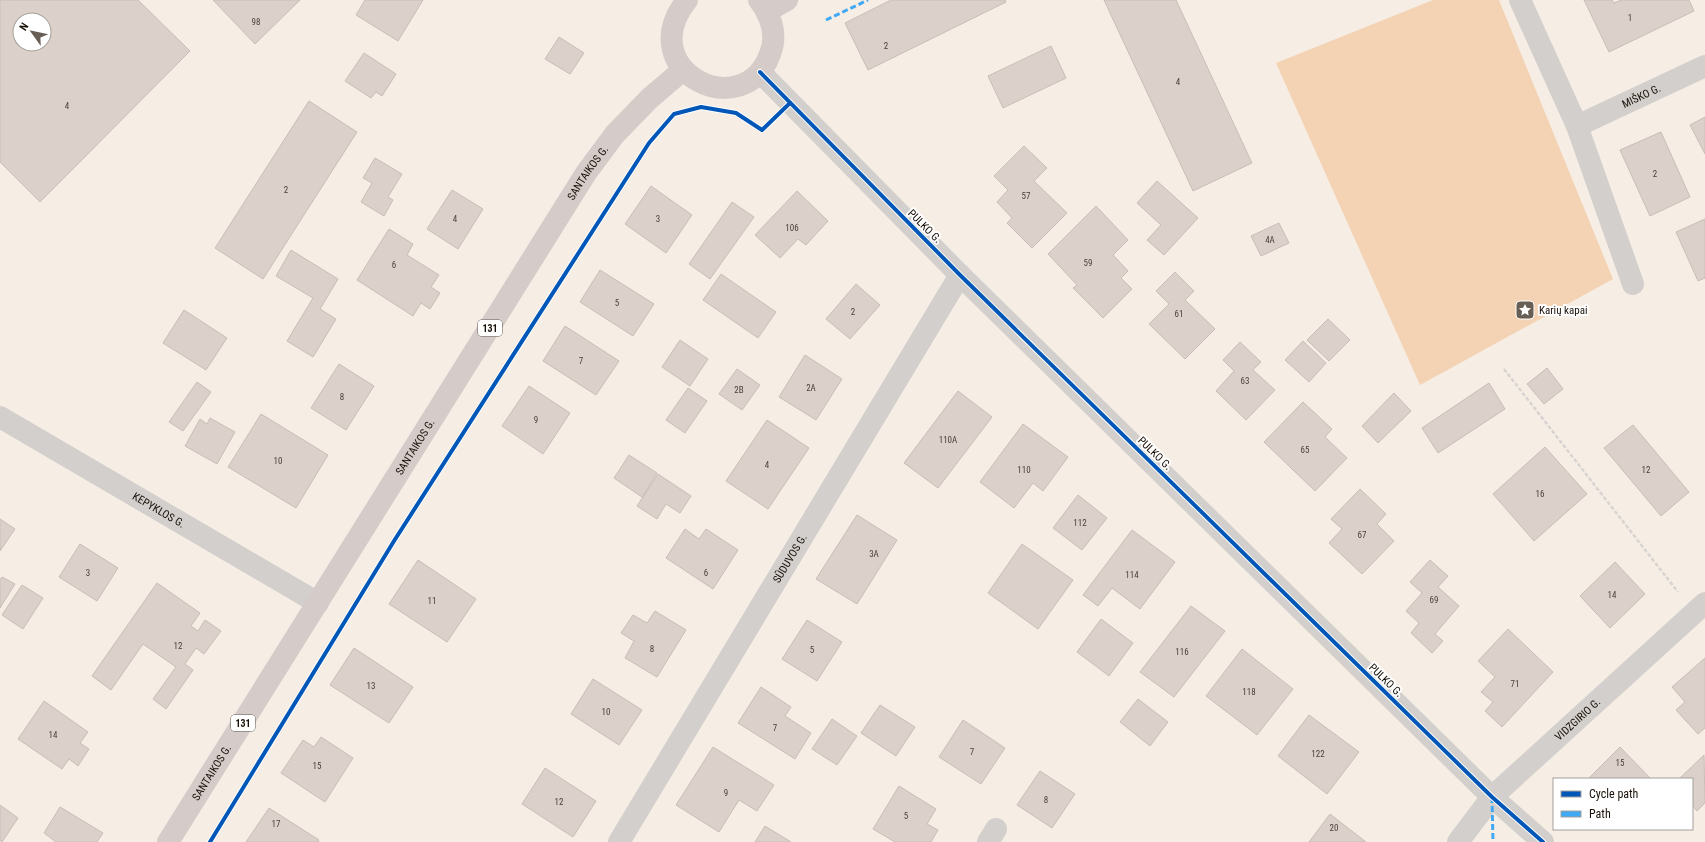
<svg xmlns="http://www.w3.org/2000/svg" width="1705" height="842" font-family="'Roboto Condensed',sans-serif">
  <rect width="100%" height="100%" fill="#f6ede4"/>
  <path fill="#f4d3b4" d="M1433 0H1499L1613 279 1420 385 1276 63Z"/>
  <g fill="#dcd1ca" stroke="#c8beb7" fill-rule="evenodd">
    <path d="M0 0H138L190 51 40 202 0 162ZM20 20H44V44H20Z"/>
    <path d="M213 0H300L255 44Z"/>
    <path d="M365 0H423L398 41 356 15Z"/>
    <path d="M891 0H1005L1006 2 868 70 845 23Z"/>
    <path d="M1104 0H1176L1252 163 1193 191Z"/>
    <path d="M1584 0H1612L1614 3 1621 0H1689L1694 11 1609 52Z"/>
    <path d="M559 37 584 53 570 74 545 59Z"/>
    <path d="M1051 46 1066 78 1003 108 988 76Z"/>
    <path d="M364 53 396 74 382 96 376 92 371 98 345 81Z"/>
    <path d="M309 101 357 132 263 279 215 248Z"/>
    <path d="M1705 117V154L1690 125Z"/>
    <path d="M1661 132 1690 197 1650 216 1620 150Z"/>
    <path d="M1024 146 1047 168 1034 181 1067 213 1032 248 1007 223 1012 218 997 202 1008 190 994 176Z"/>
    <path d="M375 158 402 174 388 197 393 200 384 216 361 202 372 183 363 178Z"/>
    <path d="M1157 181 1198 218 1164 255 1147 240 1161 225 1137 203Z"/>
    <path d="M651 186 692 215 666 253 625 224Z"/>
    <path d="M452 190 483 209 458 249 427 229Z"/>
    <path d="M797 191 828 221 806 245 798 239 780 258 755 235Z"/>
    <path d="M732 202 754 217 710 279 689 264Z"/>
    <path d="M1096 206 1128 240 1113 255 1128 271 1121 278 1132 289 1103 318 1073 288 1077 285 1048 254Z"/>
    <path d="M1705 219V278L1698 281 1676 232Z"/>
    <path d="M1279 223 1289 243 1261 256 1251 236Z"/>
    <path d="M389 229 413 244 407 255 439 275 431 287 440 293 430 309 421 303 413 316 357 280Z"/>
    <path d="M291 250 338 279 320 309 336 319 313 357 287 341 313 298 276 276Z"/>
    <path d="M600 270 654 304 633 336 580 302Z"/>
    <path d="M1175 272 1194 291 1185 300 1215 329 1185 359 1149 324 1169 304 1156 291Z"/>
    <path d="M721 274 776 312 758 338 703 300Z"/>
    <path d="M856 284 880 305 850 339 826 319Z"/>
    <path d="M184 310 227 338 206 370 163 343Z"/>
    <path d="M1328 319 1350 340 1329 361 1307 340Z"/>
    <path d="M565 326 619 361 596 395 543 361Z"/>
    <path d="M680 340 708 359 690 386 662 367Z"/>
    <path d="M1303 341 1326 363 1309 382 1285 360Z"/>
    <path d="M1240 342 1261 362 1253 370 1275 390 1246 420 1216 391 1234 371 1223 360Z"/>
    <path d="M805 355 842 379 816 420 779 397Z"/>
    <path d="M339 364 374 386 346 430 311 408Z"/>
    <path d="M1547 368 1563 389 1544 404 1527 384Z"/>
    <path d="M737 369 760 385 742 410 719 394Z"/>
    <path d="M197 382 211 392 183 431 169 422Z"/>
    <path d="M1489 383 1505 409 1438 453 1422 428Z"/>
    <path d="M529 386 570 413 543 454 502 426Z"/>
    <path d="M688 388 707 401 685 433 666 420Z"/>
    <path d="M958 391 992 417 938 488 904 463Z"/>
    <path d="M1394 393 1411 411 1378 443 1362 426Z"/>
    <path d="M1303 402 1332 429 1325 437 1347 458 1315 491 1264 442Z"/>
    <path d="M261 414 328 455 296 508 228 467Z"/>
    <path d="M210 418 235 432 217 464 185 446 200 419 207 424Z"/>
    <path d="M767 420 809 448 768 509 726 481Z"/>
    <path d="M1023 424 1068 457 1043 491 1033 483 1014 508 980 482Z"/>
    <path d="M1633 425 1689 492 1661 516 1604 448Z"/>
    <path d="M1545 447 1587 494 1534 541 1493 494Z"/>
    <path d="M629 455 657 473 642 497 614 478Z"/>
    <path d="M658 474 691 496 680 513 666 504 657 519 637 506Z"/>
    <path d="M1360 489 1386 514 1377 524 1394 541 1362 574 1329 543 1342 529 1331 519Z"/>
    <path d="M1078 495 1107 518 1082 550 1053 528Z"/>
    <path d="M857 515 897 540 857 604 816 579Z"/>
    <path d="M0 519 15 529 0 551Z"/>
    <path d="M685 529 699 539 706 529 738 550 713 589 666 558Z"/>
    <path d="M1132 530 1175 562 1140 609 1112 588 1098 606 1083 595Z"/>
    <path d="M80 544 118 568 97 601 59 577Z"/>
    <path d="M1022 544 1073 580 1038 629 988 593Z"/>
    <path d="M418 560 476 599 447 642 389 604Z"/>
    <path d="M1430 560 1448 576 1438 587 1459 606 1435 634 1443 641 1432 653 1411 633 1419 623 1406 611 1422 593 1410 582Z"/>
    <path d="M1615 562 1645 594 1610 628 1580 596Z"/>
    <path d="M2 577 15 584 0 608V580Z"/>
    <path d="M157 583 200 613 191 626 198 631 205 620 221 631 204 654 196 648 185 664 193 670 166 709 153 699 176 667 143 644 111 690 92 676Z"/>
    <path d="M22 585 43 598 23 629 2 615Z"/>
    <path d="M1191 606 1225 631 1174 697 1140 672Z"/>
    <path d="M655 611 686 630 657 677 625 658 634 641 621 633 633 615 647 623Z"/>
    <path d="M1101 619 1133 643 1109 676 1077 652Z"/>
    <path d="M807 620 842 642 817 681 782 659Z"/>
    <path d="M1508 629 1553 672 1502 727 1485 711 1493 702 1481 692 1495 677 1478 661Z"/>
    <path d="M354 648 413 687 389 723 330 685Z"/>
    <path d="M1242 649 1293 689 1257 735 1206 696Z"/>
    <path d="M1705 658V728L1698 734 1676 710 1685 702 1672 687Z"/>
    <path d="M593 679 642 710 619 745 571 714Z"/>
    <path d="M761 687 791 707 785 716 811 733 795 759 738 723Z"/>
    <path d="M1138 699 1168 722 1150 746 1120 722Z"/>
    <path d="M44 701 88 732 80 743 89 749 78 766 69 759 62 769 18 739Z"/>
    <path d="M880 705 915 727 896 756 861 733Z"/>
    <path d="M1309 715 1359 752 1327 794 1278 756Z"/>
    <path d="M832 719 857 736 837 765 812 749Z"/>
    <path d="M963 720 1005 748 981 784 939 757Z"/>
    <path d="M321 737 353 758 325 802 281 773 303 740 314 747Z"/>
    <path d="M713 747 774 785 757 811 739 800 719 832 676 805Z"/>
    <path d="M1620 747 1651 779H1588Z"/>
    <path d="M1704 755 1705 803 1697 811 1692 805V779H1679Z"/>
    <path d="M545 768 596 801 573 837 522 804Z"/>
    <path d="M1040 771 1075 794 1052 828 1017 805Z"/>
    <path d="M899 786 936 809 927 824 938 830 931 842H895L873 829Z"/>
    <path d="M0 805 18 818 2 842 0 840Z"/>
    <path d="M60 807 103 833 97 842H56L44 833Z"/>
    <path d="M269 808 319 840 318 842H246Z"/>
    <path d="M1330 814 1366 842H1309Z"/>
    <path d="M765 826 791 842H755Z"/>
  </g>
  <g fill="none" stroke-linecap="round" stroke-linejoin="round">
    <path stroke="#d7d4d1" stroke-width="2.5" stroke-dasharray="4 2" stroke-linecap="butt" d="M1504 369 1678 592"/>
    <g stroke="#d2cfcc" stroke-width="22">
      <path d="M1520 0 1577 126 1633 284"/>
      <path d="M760 72 960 275 1492 797 1543 842"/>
      <path id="s1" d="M1577 126 1705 66"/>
      <path id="s2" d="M0 417 318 603"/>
      <path id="s3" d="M619 842 960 275"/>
      <path d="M988 842 996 829"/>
      <path id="s4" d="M1458 842 1492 797 1705 603"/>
    </g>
    <g stroke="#d5ccca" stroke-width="22">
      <path d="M687 0C631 71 744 126 770 54 778 34 771 16 759 0"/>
      <path d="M767 11 787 0"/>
      <path id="s5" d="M168 842 586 173 615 134 650 98 683 70"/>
    </g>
    <g stroke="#3fa9f5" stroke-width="3" stroke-dasharray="6 3" stroke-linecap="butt">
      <path d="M826 20 868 0"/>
      <path d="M1492 797 1493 842"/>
    </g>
    <g stroke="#fff" stroke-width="6">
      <g id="cycleway">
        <path d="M760 72 960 275 1492 797 1543 842"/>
        <path d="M210 842 394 541 649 143 674 114 701 107 736 113 762 130 790 103"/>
      </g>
    </g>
    <use href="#cycleway" stroke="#0057b8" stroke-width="4"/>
  </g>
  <defs>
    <g id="sight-square" transform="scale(1)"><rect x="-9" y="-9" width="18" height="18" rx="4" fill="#675e55" stroke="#fff"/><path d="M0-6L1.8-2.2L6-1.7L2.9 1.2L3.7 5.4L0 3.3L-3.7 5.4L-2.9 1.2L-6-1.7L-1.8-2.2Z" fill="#fff"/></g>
  </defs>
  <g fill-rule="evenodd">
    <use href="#sight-square" x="1525" y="310"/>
  </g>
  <g text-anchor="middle" stroke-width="4" stroke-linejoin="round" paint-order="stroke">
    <g font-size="9" fill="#4a4138">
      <text x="1630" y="21">1</text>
      <text x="256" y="25">98</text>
      <text x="886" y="49">2</text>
      <text x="1178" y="85">4</text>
      <text x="67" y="109">4</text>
      <text x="1655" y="177">2</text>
      <text x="286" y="193">2</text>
      <text x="1026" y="199">57</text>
      <text x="455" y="222">4</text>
      <text x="658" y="222">3</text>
      <text x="792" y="231">106</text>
      <text x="1270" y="243">4A</text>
      <text x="1088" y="266">59</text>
      <text x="394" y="268">6</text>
      <text x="617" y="306">5</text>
      <text x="853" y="315">2</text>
      <text x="1179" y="317">61</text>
      <text x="581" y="364">7</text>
      <text x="1245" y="384">63</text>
      <text x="811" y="391">2A</text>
      <text x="739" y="393">2B</text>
      <text x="342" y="400">8</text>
      <text x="536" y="423">9</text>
      <text x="948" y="443">110A</text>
      <text x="1305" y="453">65</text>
      <text x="278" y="464">10</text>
      <text x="767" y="468">4</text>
      <text x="1024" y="473">110</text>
      <text x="1646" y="473">12</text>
      <text x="1540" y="497">16</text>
      <text x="1080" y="526">112</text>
      <text x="1362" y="538">67</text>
      <text x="874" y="557">3A</text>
      <text x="88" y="576">3</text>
      <text x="706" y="576">6</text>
      <text x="1132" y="578">114</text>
      <text x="1612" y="598">14</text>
      <text x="1434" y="603">69</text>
      <text x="432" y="604">11</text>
      <text x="178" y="649">12</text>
      <text x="652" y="652">8</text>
      <text x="812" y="653">5</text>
      <text x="1182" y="655">116</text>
      <text x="1515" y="687">71</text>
      <text x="371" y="689">13</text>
      <text x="1249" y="695">118</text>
      <text x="606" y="715">10</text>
      <text x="775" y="731">7</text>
      <text x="53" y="738">14</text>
      <text x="972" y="755">7</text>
      <text x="1318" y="757">122</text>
      <text x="1620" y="766">15</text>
      <text x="317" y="769">15</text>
      <text x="726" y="796">9</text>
      <text x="1046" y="803">8</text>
      <text x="559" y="805">12</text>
      <text x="906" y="819">5</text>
      <text x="276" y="827">17</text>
      <text x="1334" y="831">20</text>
    </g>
    <g fill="#fff" stroke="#5f5852" stroke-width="1">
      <rect x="478" y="320" width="24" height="16" rx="3"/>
      <rect x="231" y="715" width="24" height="16" rx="3"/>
    </g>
    <g font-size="10" font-weight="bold" fill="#1a1108">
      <text x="490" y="332">131</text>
      <text x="243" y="727">131</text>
    </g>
    <g font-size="11" fill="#1a1108" stroke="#fff">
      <text dy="4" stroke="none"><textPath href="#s1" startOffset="71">MIŠKO G.</textPath></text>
      <text dy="4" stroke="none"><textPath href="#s5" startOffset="790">SANTAIKOS G.</textPath></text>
      <text transform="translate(925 226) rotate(45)" y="4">PULKO G.</text>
      <text dy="4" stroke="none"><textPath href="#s5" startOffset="466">SANTAIKOS G.</textPath></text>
      <text transform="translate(1155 453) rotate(44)" y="4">PULKO G.</text>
      <text dy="4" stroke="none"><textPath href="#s2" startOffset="184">KEPYKLOS G.</textPath></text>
      <text dy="4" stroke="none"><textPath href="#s3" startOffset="331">SŪDUVOS G.</textPath></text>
      <text transform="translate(1386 680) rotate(44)" y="4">PULKO G.</text>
      <text dy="4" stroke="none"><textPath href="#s4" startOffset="172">VIDZGIRIO G.</textPath></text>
      <text dy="4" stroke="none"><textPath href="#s5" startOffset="82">SANTAIKOS G.</textPath></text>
    </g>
    <g font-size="11" fill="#1a1108" stroke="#fff" text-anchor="start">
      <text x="1539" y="314">Karių kapai</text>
    </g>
  </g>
  <rect x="1553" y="778" width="140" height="52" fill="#ffffff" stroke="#a3a09c"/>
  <rect x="1561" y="791" width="20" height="6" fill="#0057b8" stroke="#a3a09c"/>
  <text x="1589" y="798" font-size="12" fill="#1a1108">Cycle path</text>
  <rect x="1561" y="811" width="20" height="6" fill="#3fa9f5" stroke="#a3a09c"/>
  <text x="1589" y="818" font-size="12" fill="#1a1108">Path</text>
  <g transform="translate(32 32) rotate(303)"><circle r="19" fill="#ffffff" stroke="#a3a09c"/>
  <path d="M0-3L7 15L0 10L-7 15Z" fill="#675e55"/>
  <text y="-6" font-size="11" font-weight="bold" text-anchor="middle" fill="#1a1108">N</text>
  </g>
</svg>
